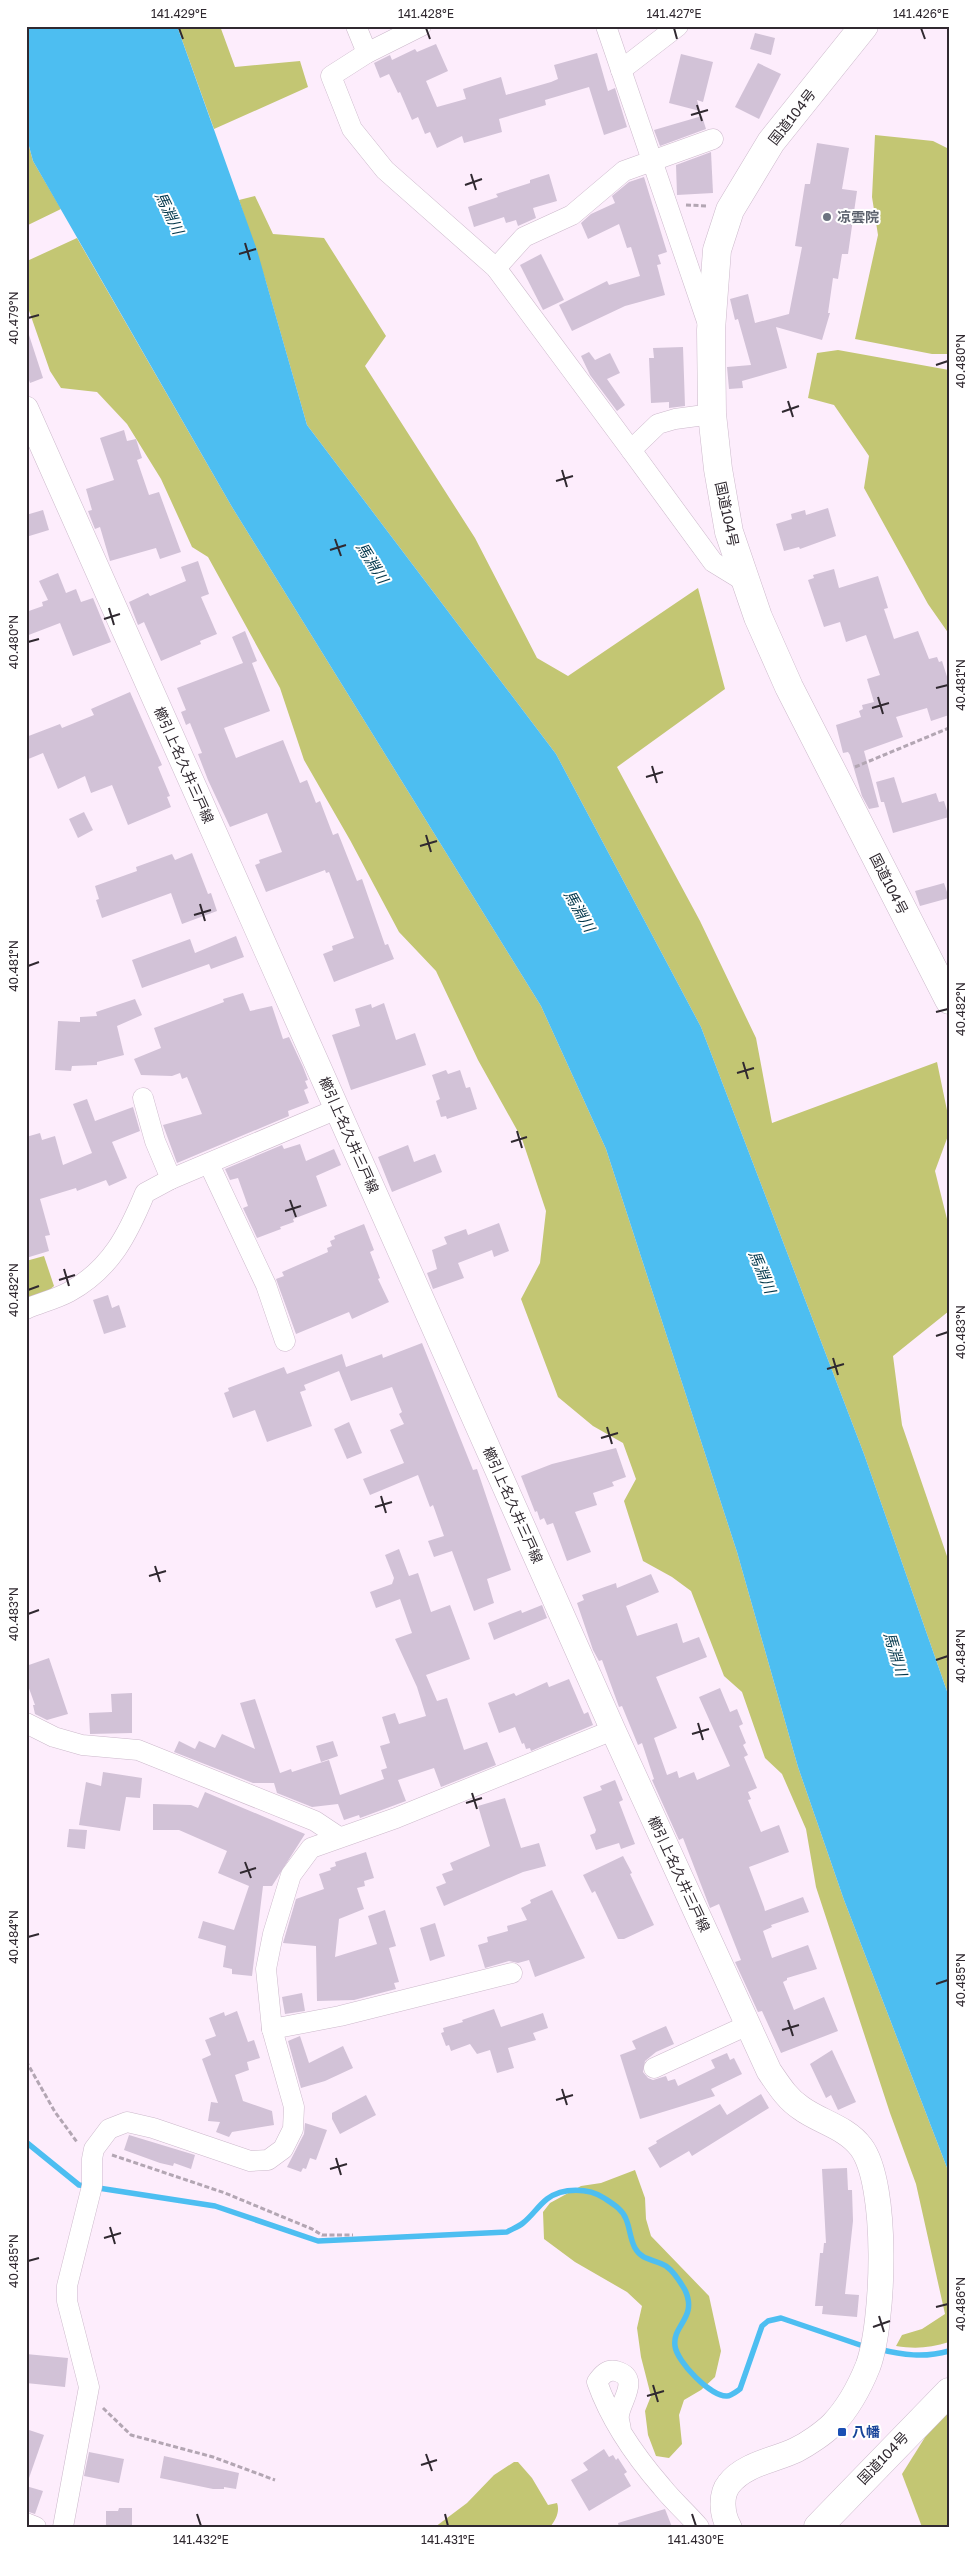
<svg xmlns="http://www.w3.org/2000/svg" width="975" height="2553" font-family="'Golos Text','Noto Sans JP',sans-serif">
  <rect width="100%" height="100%" fill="#fdedfc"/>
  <g fill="#c3c673">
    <path d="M177 26H220L235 67 300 61 308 87 214 129Z"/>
    <path d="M26 135 33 161 61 209 26 226Z"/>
    <path d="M875 135 933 141 949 149V354H932L855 339 878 235 872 197Z"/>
    <path d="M255 196 273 234 324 238 386 336 365 366 475 538 537 658 568 676 698 588 725 689 617 767 700 921 756 1038 772 1123 937 1062 949 1120V1133L935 1171 949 1227V1311L893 1356 902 1425 949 1562V1697L864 1454 701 1027 556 754 307 425 266 282 239 200Z"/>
    <path d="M77 238 232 507 541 1006 606 1149 737 1552 798 1767 844 1900 949 2173V2342C930 2348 915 2349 896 2346L902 2335 922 2329 945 2314 916 2184 890 2113 816 1887 806 1829 782 1774 765 1758 742 1692 724 1676 691 1591 672 1577 643 1561 624 1501 636 1479 623 1443 593 1426 558 1397 521 1299 540 1263 546 1211 522 1139 478 1060 436 971 399 932 350 840 304 760 280 688 208 557 192 547 161 479 127 424 97 392 61 388 50 371 26 302 27 261Z"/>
    <path d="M838 350 949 370V634L928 604 864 488 869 456 834 405 808 398 817 353Z"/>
    <path d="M44 1256 54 1286 46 1293 26 1299V1261Z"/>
    <path d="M635 2170 645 2198 646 2219 651 2236 709 2296 721 2351 715 2377 701 2390 684 2400 679 2415 682 2444 669 2458 656 2456 648 2435 645 2411 651 2396 641 2357 637 2328 642 2306 627 2292 575 2262 544 2239 543 2212 550 2203 581 2186 601 2183Z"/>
    <path d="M949 2399V2527H922L902 2474Z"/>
    <path d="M514 2462H518L532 2478 548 2505 557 2503C560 2511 556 2520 550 2527H435L467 2503 494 2475Z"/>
  </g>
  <path fill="#4dbef1" d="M26 26H177L257 250 307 425 556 754 701 1027 864 1454 949 1697V2173L844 1900 798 1767 737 1552 606 1149 541 1006 232 507 33 161 26 135Z"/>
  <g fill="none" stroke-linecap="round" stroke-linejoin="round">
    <g stroke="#4dbef1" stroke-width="5.5">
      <path d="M26 2142 79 2185 215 2206 318 2241 507 2232C512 2229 518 2227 523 2223 532 2216 538 2206 547 2199 563 2187 589 2188 604 2198 613 2204 622 2209 626 2219 630 2228 630 2239 635 2248 642 2261 655 2259 666 2266 673 2271 681 2283 685 2290 698 2318 672 2325 675 2346 677 2362 711 2397 727 2396 731 2396 737 2391 740 2389L762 2326 768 2321 781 2318 866 2347"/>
      <path d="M878 2349C903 2355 924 2358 949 2351"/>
    </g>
  </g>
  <g fill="#d2c2d7">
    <path d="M755 33 775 38 771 55 750 49Z"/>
    <path d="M436 44 448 71 426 81 437 107 466 99 463 89 501 77 506 95 551 82 558 79 554 65 597 53 608 91 615 88 627 127 604 135 589 87 545 100 546 105 499 119 502 132 464 143 462 136 437 148 430 132 425 134 418 117 412 120 400 92 398 93 389 74 380 78 374 63 390 55 392 60 415 49 417 52Z"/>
    <path d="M681 54 713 62 703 102 697 100 700 111 669 103Z"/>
    <path d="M758 63 781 74 759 119 735 107Z"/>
    <path d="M702 116 706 129 660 146 654 130Z"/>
    <path d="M817 143 849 148 842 189 857 191 848 254H842L838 279 833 278 828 313H830L822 340 776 327 787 368 742 381 743 388 729 389 727 367 751 365 738 319 735 320 730 299 748 294 755 323 789 314 802 247 795 246 805 184H810Z"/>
    <path d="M711 152 713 193 677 195 676 165Z"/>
    <path d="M549 174 557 201 533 208 536 218 518 226 516 220 506 223 504 217 474 227 468 207 498 197 496 194 530 183V180Z"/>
    <path d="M644 177 667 252 658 255 661 264 657 265 665 295 625 306 572 331 559 305 607 281 609 285 640 276 631 247 627 248 619 224 588 239 581 223 591 214 615 203 612 196 629 182Z"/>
    <path d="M541 254 564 300 543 310 520 265Z"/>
    <path d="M29 335 43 378 30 383 26 371V336Z"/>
    <path d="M683 347 685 406 669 408V402L651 403 649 358H654L653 348Z"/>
    <path d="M589 352 595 360 610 353 620 373 607 379 625 405 617 411 590 375 581 356Z"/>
    <path d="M124 430 127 441 136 439 142 458 137 460 149 495 159 492 181 552 160 559 156 548 110 561 100 527 95 529 91 519 88 511 92 510 86 489 114 480 100 438Z"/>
    <path d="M828 508 836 536 800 549 799 547 784 551 776 524 792 519 791 514 805 510 806 515Z"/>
    <path d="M43 510 49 530 26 537V515Z"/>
    <path d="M198 561 209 594 201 597 217 634 200 641 201 644 161 661 144 622 138 625 129 602 148 593 150 596 186 581 181 567Z"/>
    <path d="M834 569 839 588 878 576 888 608 884 609 894 639 918 631 929 659 937 657 939 662 942 661 949 683V715L931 721 927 708 896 717 903 737 864 751 879 807 869 809 862 796 850 755 848 752 843 753 836 725 861 717 859 711 863 709 862 705 874 702 867 679 880 675 866 635 846 642 840 622 824 627 808 580 814 578 813 575Z"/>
    <path d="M58 573 66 593 76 589 81 602 93 598 111 642 73 656 60 623 26 636V612L43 606 42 602 48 600 39 581Z"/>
    <path d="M245 631 257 661 252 663 270 711 224 728 236 758 283 740 300 783 307 780 316 803 320 801 333 835 338 833 357 881 362 879 385 945 388 944 394 959 334 982 323 954 333 950 332 946 354 938 329 872 326 873 325 870 266 892 255 865 260 863 259 860 282 852 267 813 230 827 208 780 198 754 202 753 190 723 186 725 181 712 186 710 177 688 243 663 232 637Z"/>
    <path d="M130 692 162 765 158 767 170 796 167 797 171 807 128 825 112 785 91 793 85 776 58 789 43 753 26 760V737L60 724 62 728 94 715 91 709Z"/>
    <path d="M894 777 902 803 936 793 939 802 944 801 949 817 893 833 884 802H881L876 782Z"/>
    <path d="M84 812 93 830 78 838 69 819Z"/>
    <path d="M192 853 208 894 211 893 217 911 182 924 171 893 102 918 96 900 99 899 95 886 137 871 136 867 172 854 175 860Z"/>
    <path d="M944 883 949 898 920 906 915 891Z"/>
    <path d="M236 936 244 957 211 969 209 964 142 988 132 960 190 939 195 953Z"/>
    <path d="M243 993 250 1011 272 1006 283 1039 289 1037 303 1067 308 1080 305 1081 308 1088 304 1090 309 1103 288 1111 289 1116 177 1163 163 1125 202 1114 187 1077 182 1079 180 1073 172 1076 141 1075 134 1059 161 1048 154 1028 224 1002 223 999Z"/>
    <path d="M135 999 142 1015 117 1026 124 1055 97 1062V1065L72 1066 71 1071 55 1070 58 1021 80 1022V1017L97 1016 96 1012Z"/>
    <path d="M384 1003 396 1040 415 1033 426 1065 351 1090 332 1035 360 1026 355 1009 371 1004 372 1008Z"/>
    <path d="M446 1070 448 1074 460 1070 466 1088 470 1087 477 1109 447 1119 446 1116 441 1117 436 1101 440 1099 432 1075Z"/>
    <path d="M87 1099 95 1121 133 1107 140 1131 112 1142 127 1178 109 1186 106 1180 77 1191 76 1188 40 1199 50 1235 45 1236 49 1251 26 1258V1137L40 1133 42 1140 55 1136 63 1165 92 1153 73 1104Z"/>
    <path d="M300 1144 306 1161 334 1149 341 1165 316 1176 327 1206 293 1219 294 1222 280 1227 281 1229 257 1238 243 1208 248 1206 238 1178 230 1180 225 1169 282 1145 284 1149Z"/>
    <path d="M408 1145 414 1162 435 1154 442 1172 392 1192 378 1157Z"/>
    <path d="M499 1223 509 1251 494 1257 492 1250 458 1263 464 1278 433 1289 427 1273 437 1269 432 1250 447 1244 444 1237 466 1229 468 1235Z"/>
    <path d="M364 1224 374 1250 370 1252 380 1278 378 1279 389 1302 352 1319 349 1312 296 1334 276 1279 284 1276 282 1272 328 1252 327 1248 332 1246 330 1241 335 1239 334 1236Z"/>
    <path d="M108 1295 112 1308 119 1305 126 1327 104 1334 93 1300Z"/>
    <path d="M422 1343 473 1470 477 1469 511 1570 487 1579 494 1603 474 1611 452 1551 434 1557 428 1541 444 1536 433 1505 430 1507 418 1475 370 1495 363 1479 404 1463 390 1430 404 1424 399 1414 402 1412 392 1387 351 1401 339 1371 304 1385 306 1390 300 1392 312 1426 267 1442 255 1410 233 1418 224 1393 229 1391 228 1388 284 1367 287 1374 342 1354 346 1367 382 1354 383 1358Z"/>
    <path d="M349 1422 362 1453 347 1459 334 1429Z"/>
    <path d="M616 1448 626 1477 612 1482 614 1486 593 1493 597 1505 575 1512 591 1552 567 1561 553 1523 547 1525 544 1518 540 1520 537 1511 535 1512 521 1476 552 1464Z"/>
    <path d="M399 1549 409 1576 418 1573 431 1612 450 1605 470 1659 426 1675 437 1701 447 1698 464 1750 487 1742 496 1765 441 1787 434 1768 398 1780 406 1801 360 1818 359 1815 344 1820 338 1804 312 1807 277 1793 274 1783H253L174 1752 179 1741 195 1749 199 1741 215 1748 222 1734 255 1749 240 1703 255 1699 280 1773 291 1769 292 1772 329 1760 340 1795 384 1779 381 1770 387 1768 380 1746 390 1743 382 1717 395 1713 399 1724 426 1716 417 1687 395 1639 412 1633 400 1599 376 1608 370 1592 392 1584 394 1578 385 1555Z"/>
    <path d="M651 1574 659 1592 626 1606 637 1636 677 1623 683 1643 699 1637 707 1657 656 1677 677 1728 654 1738 667 1775 677 1771 679 1778 694 1772 697 1780 730 1766 699 1697 720 1688 730 1712 737 1709 743 1724 739 1726 746 1743 743 1745 748 1755 744 1757 757 1788 748 1792 751 1799 748 1800 761 1832 779 1825 789 1852 749 1867 764 1907 765 1911 803 1897 809 1912 771 1925 772 1927 763 1931 772 1958 808 1945 817 1969 787 1978V1980L783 1982 794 2010 824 1997 838 2031 781 2053 762 2011 758 2012 735 1962 741 1960 719 1904 710 1908 683 1838 679 1840 652 1780 654 1779 642 1743 638 1745 622 1706 619 1707 602 1660 599 1661 593 1650 577 1603 584 1600 582 1595 616 1583 617 1588Z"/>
    <path d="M542 1605 547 1618 494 1640 488 1623 521 1610 522 1613Z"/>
    <path d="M49 1658 68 1714 47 1720 35 1714 33 1705H35L26 1680V1666Z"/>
    <path d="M569 1679 584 1714 588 1712 593 1725 531 1751 530 1748 526 1749 524 1743 522 1744 515 1727 499 1733 488 1703 514 1693 516 1696 547 1682 549 1687Z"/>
    <path d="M132 1693V1733L90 1734 89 1713 112 1712 111 1694Z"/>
    <path d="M333 1741 338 1756 321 1762 316 1746Z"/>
    <path d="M103 1772 142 1778 140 1798 126 1797 120 1831 79 1825 86 1782 101 1786Z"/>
    <path d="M615 1780 623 1800 619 1802 635 1844 621 1849 619 1843 596 1850 590 1835 595 1833 596 1830 583 1797 602 1790 600 1786Z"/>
    <path d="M205 1792 305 1834 272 1886H263L252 1976 232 1974V1969L223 1967 226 1946 198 1938 203 1921 234 1930 249 1886 218 1873 227 1851 179 1830H153V1804L191 1805 198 1808Z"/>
    <path d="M505 1798 521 1848 539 1843 546 1866 523 1872 444 1906 436 1887 446 1883 442 1874 453 1870 450 1863 490 1846 478 1806Z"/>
    <path d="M69 1829 87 1830 85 1849 67 1847Z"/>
    <path d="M366 1852 374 1878 364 1881 365 1886 357 1888 364 1909 339 1919 335 1957 377 1944 368 1916 385 1910 396 1946 389 1948 399 1982 394 1983 396 1989 354 2000 317 2001 316 1946 283 1943 296 1899 324 1889 319 1874 331 1870 330 1868 336 1866 335 1862Z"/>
    <path d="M623 1856 632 1873 630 1874 654 1925 624 1939H618L595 1891 592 1893 583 1875Z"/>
    <path d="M552 1890 585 1958 535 1977 529 1960 518 1963 509 1961 485 1968 478 1945 488 1942 487 1937 508 1931 507 1926 527 1920 521 1908 531 1903 530 1900Z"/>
    <path d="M435 1923 445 1956 430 1961 420 1928Z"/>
    <path d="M302 1993 305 2011 285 2014 282 1997Z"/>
    <path d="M494 2009 501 2027 543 2013 548 2028 533 2033 536 2040 508 2048 514 2068 497 2073 490 2050 477 2054 470 2044 451 2051 449 2045 446 2046 441 2033 444 2032 443 2028 463 2022 462 2020Z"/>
    <path d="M237 2011 248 2042 254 2040 260 2058 247 2062 249 2070 235 2075 243 2101 272 2111 274 2125 232 2132 229 2137 216 2132 220 2122 208 2121 211 2102 218 2103 202 2059 211 2055 205 2040 216 2036 209 2018 224 2012 225 2016Z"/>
    <path d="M666 2026 674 2044 656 2052 645 2061 643 2072 648 2078 653 2080 666 2076 668 2081 675 2079 678 2086 715 2068 711 2060 727 2053 730 2060 734 2058 742 2074 711 2089 715 2096 640 2119 620 2055 636 2049 632 2041Z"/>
    <path d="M300 2036 309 2063 343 2046 353 2068 325 2081 301 2088 288 2041Z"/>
    <path d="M832 2050 856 2102 838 2110 831 2095 826 2098 810 2064Z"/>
    <path d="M761 2094 769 2108 692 2156 689 2151 660 2168 648 2148 657 2143 656 2141 720 2104 727 2115Z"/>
    <path d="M366 2095 376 2115 340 2134 332 2119V2113Z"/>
    <path d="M305 2123 327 2130 316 2160 310 2158 306 2169 303 2168 301 2172 287 2167 304 2134Z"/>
    <path d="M129 2135 195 2155 191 2169 174 2163 173 2166 160 2163 124 2150Z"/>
    <path d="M847 2168 848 2190H852L853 2221 845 2294 859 2295 857 2317 822 2314 823 2306H815L820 2253H823L824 2243H826L822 2169Z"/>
    <path d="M26 2354 68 2358 65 2387 26 2383Z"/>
    <path d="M26 2429 44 2435 29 2478H26Z"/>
    <path d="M604 2449 609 2457 613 2455 616 2460 618 2458 627 2472 624 2474 631 2486 589 2511 571 2480 588 2470 583 2463Z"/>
    <path d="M89 2452 124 2459 119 2483 84 2476Z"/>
    <path d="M164 2456 239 2473 236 2489 224 2487V2489H213L160 2478Z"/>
    <path d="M26 2486 43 2491 35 2514 26 2511Z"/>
    <path d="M119 2508H132V2527H106V2511H118Z"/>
    <path d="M665 2509 672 2527H619L618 2523Z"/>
  </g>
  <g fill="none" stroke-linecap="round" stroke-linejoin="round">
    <g stroke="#ccb9cb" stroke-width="21">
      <g id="minor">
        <path d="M356 26 367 53"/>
        <path d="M421 26 367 53 331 76 352 129 385 170 496 268 631 450 658 424 675 419 712 414"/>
        <path d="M606 26 708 324"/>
        <path d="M621 70 678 26"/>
        <path d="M496 268 524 237 572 215 624 171 713 139"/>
        <path d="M631 450 713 562 744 581"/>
        <path d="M143 1098 155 1141 171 1179"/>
        <path d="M209 1164 266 1285 285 1341"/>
        <path d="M26 1309C40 1303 56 1299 69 1292 111 1269 128 1234 145 1193L171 1179 337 1109"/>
        <path d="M26 1723 54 1737 82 1745 138 1750 315 1821 339 1837"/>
        <path d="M272 2029 340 2016 512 1973"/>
        <path d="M654 2068 748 2025"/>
        <path d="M621 2431C621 2426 618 2420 619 2415 621 2400 641 2378 616 2371 607 2369 602 2375 597 2382 610 2419 636 2457 662 2487 673 2501 687 2513 699 2527"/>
        <path d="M26 2523 36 2527"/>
        <path d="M63 2527 89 2387 67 2301V2286L92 2186V2159L94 2149 109 2129 127 2122 153 2128 250 2161 268 2160 283 2149 293 2129 294 2107 272 2029 266 1969 273 1934 291 1875 311 1848 396 1818 613 1730"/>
      </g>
    </g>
    <g stroke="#ccb9cb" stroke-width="26">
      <path id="major" d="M26 409 613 1730 769 2071C778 2084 787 2099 801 2108 820 2122 846 2127 861 2147 889 2184 884 2323 868 2366 860 2386 848 2408 833 2424 824 2433 808 2444 796 2450 775 2460 744 2464 729 2484 720 2495 722 2515 729 2527"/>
    </g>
    <g stroke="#ccb9cb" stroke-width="29">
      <g id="highway">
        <path d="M864 26 771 142 730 210 717 250 711 330 712 414 718 469 729 532 758 617 789 687 949 1000"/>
        <path d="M818 2527 949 2392"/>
      </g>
    </g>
    <g stroke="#b3a6b3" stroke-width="3" stroke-dasharray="5 2.5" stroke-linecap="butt">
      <path d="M686 205 707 206"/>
      <path d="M855 767 949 728"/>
      <path d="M26 2061 55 2112 77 2142"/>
      <path d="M112 2155 225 2193 312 2229 322 2235H353"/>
      <path d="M103 2408 131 2435 213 2457 275 2480"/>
    </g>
    <use href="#minor" stroke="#fff" stroke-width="20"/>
    <use href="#major" stroke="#fff" stroke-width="25"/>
    <use href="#highway" stroke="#fff" stroke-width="28"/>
  </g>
  <path fill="none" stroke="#302930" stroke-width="2" d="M179 28 183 39M426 28 430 39M674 28 677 39M921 28 925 39M697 105 702 121M691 115 708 110M471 174 476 190M465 185 482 179M245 243 250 260M239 254 256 249M28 318 39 315M936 365 948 361M788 401 793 417M782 412 799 406M562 470 567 487M556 481 573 476M335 539 341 556M330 550 346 545M109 608 114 625M104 619 120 614M28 642 39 639M936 688 948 685M878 697 883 714M872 708 889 703M652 766 657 783M646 777 663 772M426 835 431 852M420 846 437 841M200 904 205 921M194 915 211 910M28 966 39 962M936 1012 948 1009M743 1062 748 1079M737 1073 754 1068M517 1131 522 1148M511 1142 527 1137M290 1200 296 1217M285 1211 301 1206M64 1269 69 1286M59 1280 75 1275M28 1290 39 1286M936 1336 948 1332M833 1358 838 1375M827 1369 844 1364M607 1427 612 1444M601 1438 618 1433M381 1496 386 1513M375 1507 392 1502M155 1566 160 1582M149 1576 166 1571M28 1614 39 1610M936 1660 948 1656M698 1723 703 1740M692 1734 709 1729M472 1793 477 1809M466 1803 482 1798M245 1862 251 1878M240 1873 256 1868M28 1937 39 1934M936 1984 948 1980M788 2020 793 2036M782 2030 799 2025M562 2089 567 2105M556 2100 573 2095M336 2158 341 2175M330 2169 347 2164M110 2227 115 2244M104 2238 121 2233M28 2261 39 2258M936 2307 948 2304M879 2316 884 2332M873 2327 890 2321M653 2385 658 2402M647 2396 664 2391M426 2454 432 2471M421 2465 437 2460M197 2514 201 2526M445 2514 448 2526M692 2514 696 2526"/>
  <circle fill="#6b7280" stroke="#fff" stroke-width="2" cx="827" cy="217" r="5"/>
  <rect fill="#1a4fb4" stroke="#fff" stroke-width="2" x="837" y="2427" width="10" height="10" rx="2.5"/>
  <g text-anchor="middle" stroke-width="4" stroke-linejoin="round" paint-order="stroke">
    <g font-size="14" fill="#302930" stroke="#fff">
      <text transform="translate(792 117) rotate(-52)" y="5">国道104号</text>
      <text transform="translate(727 514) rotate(78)" y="5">国道104号</text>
      <text transform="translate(184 765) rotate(66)" y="5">櫛引上名久井三戸線</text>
      <text transform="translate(889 884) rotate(63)" y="5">国道104号</text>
      <text transform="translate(349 1135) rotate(66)" y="5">櫛引上名久井三戸線</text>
      <text transform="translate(513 1505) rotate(66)" y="5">櫛引上名久井三戸線</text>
      <text transform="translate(679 1874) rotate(65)" y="5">櫛引上名久井三戸線</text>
      <text transform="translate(883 2458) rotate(-46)" y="5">国道104号</text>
    </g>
    <g font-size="14" font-weight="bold" fill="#5b616d" stroke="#fff" text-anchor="start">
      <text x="837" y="222">凉雲院</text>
    </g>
    <g font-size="14" font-weight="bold" fill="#164399" stroke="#fff" text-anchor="start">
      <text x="852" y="2437">八幡</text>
    </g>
    <g font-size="15" font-style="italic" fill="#04384c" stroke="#fff">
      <text transform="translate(169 213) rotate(64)" y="5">馬淵川</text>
      <text transform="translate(372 563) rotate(58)" y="5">馬淵川</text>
      <text transform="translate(579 911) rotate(60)" y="5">馬淵川</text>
      <text transform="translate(762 1272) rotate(67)" y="5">馬淵川</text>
      <text transform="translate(895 1654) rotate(73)" y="5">馬淵川</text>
    </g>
  </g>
  <rect width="975" height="2553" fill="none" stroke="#ffffff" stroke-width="55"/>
  <rect x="28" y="28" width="920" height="2498" fill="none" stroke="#302930" stroke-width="2"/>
  <g font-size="12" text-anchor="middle" fill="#302930">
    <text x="179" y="18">141.429°E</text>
    <text x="426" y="18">141.428°E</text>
    <text x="674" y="18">141.427°E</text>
    <text x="921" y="18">141.426°E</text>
    <text transform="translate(14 318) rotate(-90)" y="4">40.479°N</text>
    <text transform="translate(961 361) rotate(-90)" y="4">40.480°N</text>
    <text transform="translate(14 642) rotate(-90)" y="4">40.480°N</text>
    <text transform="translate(961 685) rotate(-90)" y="4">40.481°N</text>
    <text transform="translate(14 966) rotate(-90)" y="4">40.481°N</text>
    <text transform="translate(961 1009) rotate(-90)" y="4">40.482°N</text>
    <text transform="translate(14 1290) rotate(-90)" y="4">40.482°N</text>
    <text transform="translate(961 1332) rotate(-90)" y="4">40.483°N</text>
    <text transform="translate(14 1614) rotate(-90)" y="4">40.483°N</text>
    <text transform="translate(961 1656) rotate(-90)" y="4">40.484°N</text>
    <text transform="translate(14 1937) rotate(-90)" y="4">40.484°N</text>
    <text transform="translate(961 1980) rotate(-90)" y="4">40.485°N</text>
    <text transform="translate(14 2261) rotate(-90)" y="4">40.485°N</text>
    <text transform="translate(961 2304) rotate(-90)" y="4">40.486°N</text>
    <text x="201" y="2544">141.432°E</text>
    <text x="448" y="2544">141.431°E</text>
    <text x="696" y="2544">141.430°E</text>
  </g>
</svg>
